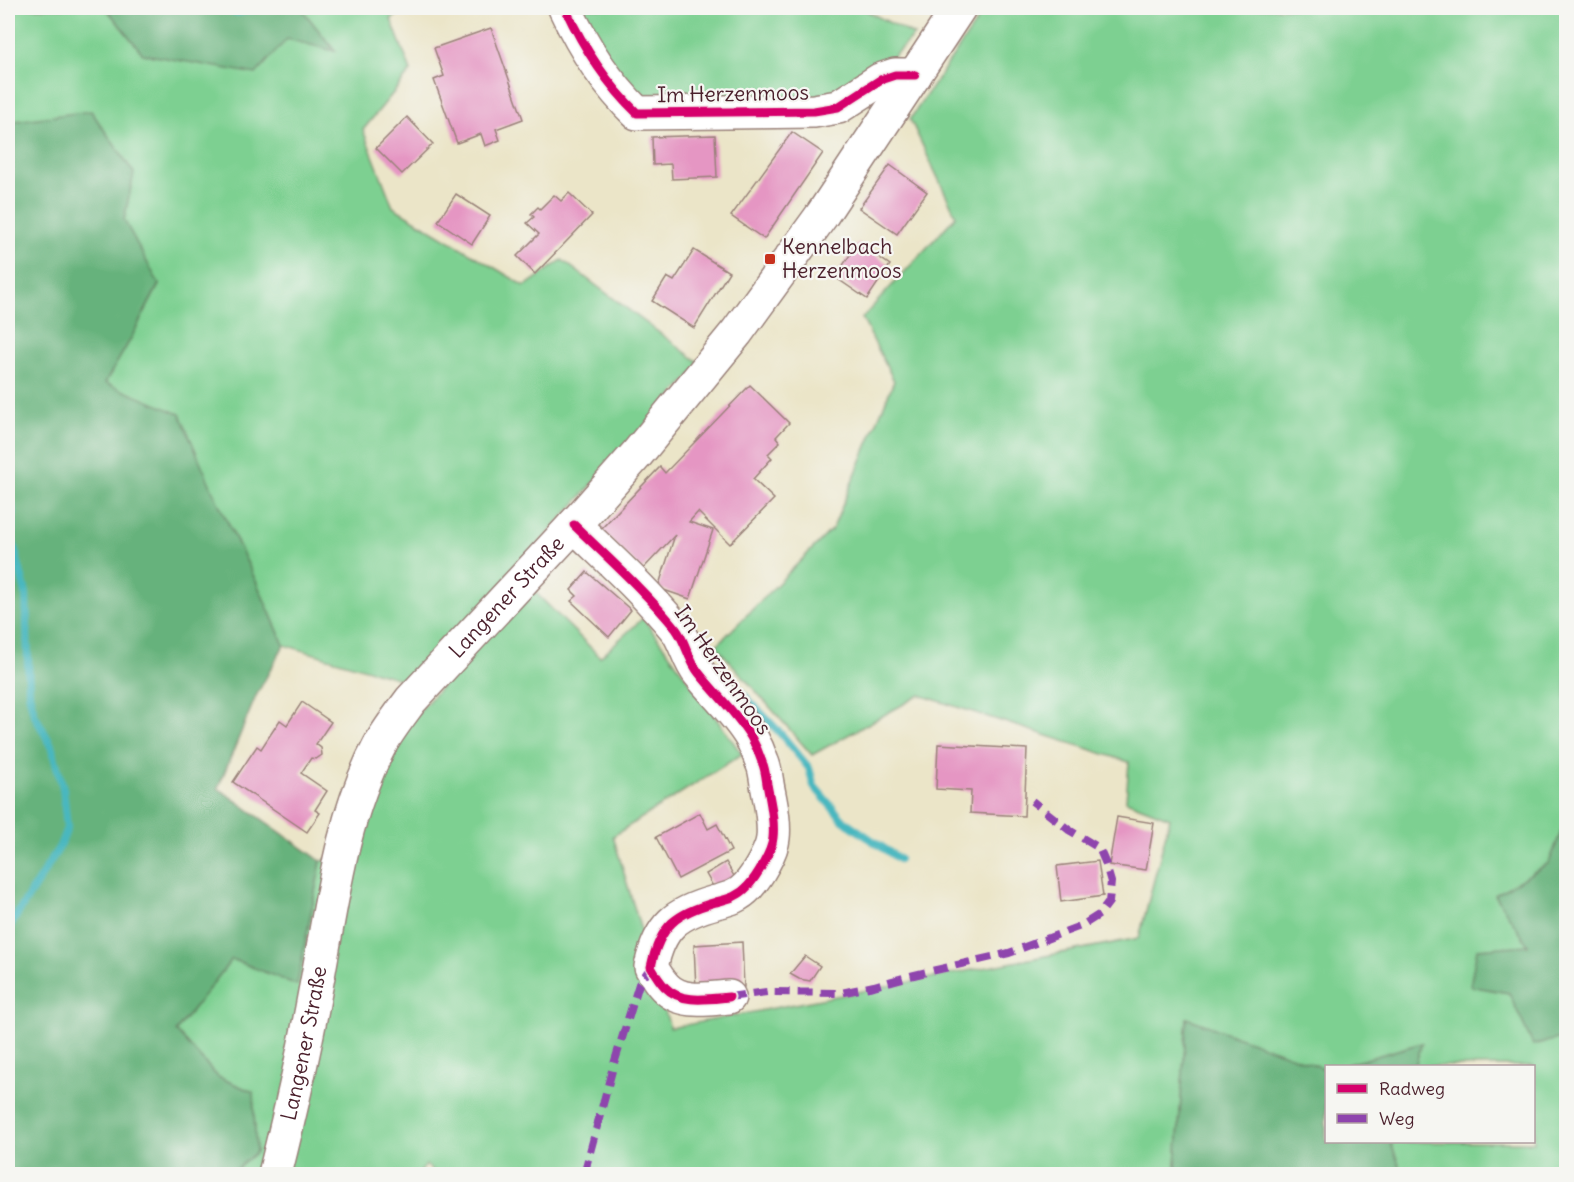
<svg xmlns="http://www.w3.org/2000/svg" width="1574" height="1182" font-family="Delius,sans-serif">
  <rect width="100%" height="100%" fill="#f6f6f2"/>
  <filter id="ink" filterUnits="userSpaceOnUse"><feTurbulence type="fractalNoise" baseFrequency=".0167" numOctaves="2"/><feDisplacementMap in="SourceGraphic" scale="12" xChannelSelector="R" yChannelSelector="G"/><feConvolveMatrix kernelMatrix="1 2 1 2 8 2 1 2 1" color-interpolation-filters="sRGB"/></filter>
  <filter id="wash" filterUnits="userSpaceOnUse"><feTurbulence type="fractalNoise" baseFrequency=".008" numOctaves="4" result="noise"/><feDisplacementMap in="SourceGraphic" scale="24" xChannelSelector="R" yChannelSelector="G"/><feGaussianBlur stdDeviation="1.35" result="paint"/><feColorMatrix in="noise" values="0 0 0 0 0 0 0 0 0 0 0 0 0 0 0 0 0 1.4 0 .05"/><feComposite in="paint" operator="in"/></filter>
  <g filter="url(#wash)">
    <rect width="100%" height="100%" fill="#ebe5c8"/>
    <g fill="#7dd091" stroke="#64785e" stroke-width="1.5">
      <path d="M8 8H106L143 54 287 38 334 51 301 8H410L391 19 411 71 363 130 393 207 525 286 562 260 701 364 413 683 284 645 255 579 215 496 105 383 129 342 159 285 124 220 133 173 25 120 8 122Z"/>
      <path d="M571 8H861L914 35 876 74 834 101 641 107Z"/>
      <path d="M986 8H1566V819L1549 863 1495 895 1529 945 1471 986 1509 993 1533 1045 1566 1037V1174H1403L1391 1144 1392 1142H1534V1066H1415L1421 1043 1342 1066H1326V1069L1187 1018 1176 1165 1180 1174H437L426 1165 419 1174H231L256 1152 253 1092 218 1077 176 1031 232 959 297 985 321 861 347 855 391 743 530 587 600 657 643 618 742 754 613 836 670 1028 1139 938 1170 818 1126 801 1129 762 920 695 812 755 716 646 833 528 894 381 862 318 956 216 910 119Z"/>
    </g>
    <g fill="#66b27b" stroke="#586853" stroke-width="1.5">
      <path d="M106 8H301L335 51 287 39 256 74 143 54Z"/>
      <path d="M91 111 134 173 124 220 159 284 129 342 105 383 180 414 215 496 255 579 284 645 256 696 218 788 321 861 297 985 232 959 176 1031 218 1077 253 1092 256 1152 231 1174H8V122Z"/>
      <path d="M1566 819V1037L1533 1045 1509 993 1470 986 1477 949 1528 945 1495 895 1549 863Z"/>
      <path d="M1187 1018 1326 1069V1142H1392L1391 1144 1403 1174H1180L1176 1165Z"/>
      <path d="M1422 1043 1415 1066H1342Z"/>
    </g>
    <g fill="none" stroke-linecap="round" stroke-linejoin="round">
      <g stroke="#48b7bf" stroke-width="8">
        <path d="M216 8 238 12 258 8"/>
        <path d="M8 491 12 510 11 536 26 593 29 693 34 714 51 745 63 788 67 828 60 846 8 929"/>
        <path d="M714 668 740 691 781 734 809 768 814 786 843 820 899 859"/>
      </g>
    </g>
    <g id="blocks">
      <g fill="#e596c3">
        <path d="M491 28 523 119 496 129 500 140 485 146 481 134 457 143 434 80 444 76 434 48Z"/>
        <path d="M407 117 433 144 402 174 376 148Z"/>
        <path d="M792 132 823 153 764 239 731 216Z"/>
        <path d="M715 135 717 177 672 179 671 164 653 165 652 137Z"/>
        <path d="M890 165 927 192 897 234 859 208Z"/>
        <path d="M569 193 592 215 535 274 517 256 539 234 527 223 534 217 531 214 538 207 540 209 554 195 561 201Z"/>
        <path d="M456 194 490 216 472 244 438 221Z"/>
        <path d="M858 243 890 265 867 299 835 277Z"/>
        <path d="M694 250 729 272 694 328 652 301 667 277 674 281Z"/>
        <path d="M750 385 789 423 776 437 780 442 768 454 772 458 753 479 774 499 730 544 698 512 689 522 713 530 690 599 658 588 675 535 642 570 600 530 660 467 665 473Z"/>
        <path d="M587 572 631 610 609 637 571 601 577 596 571 590Z"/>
        <path d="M302 702 331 722 316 744 321 748 322 755 316 759 311 758 301 773 327 791 315 810 320 813 307 832 233 782 257 746 261 749 280 720 287 725Z"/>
        <path d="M938 744 1027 749 1024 816 970 813 971 791 936 789Z"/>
        <path d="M700 813 708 829 717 824 731 851 678 879 656 837Z"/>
        <path d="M1117 817 1154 823 1146 870 1109 865Z"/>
        <path d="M1098 861 1103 896 1061 902 1057 866Z"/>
        <path d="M726 862 735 878 715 890 706 874Z"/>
        <path d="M742 942 744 987 696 989 694 945Z"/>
        <path d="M805 956 820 966 810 981 799 979 790 974Z"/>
      </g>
    </g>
  </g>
  <g filter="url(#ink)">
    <use href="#blocks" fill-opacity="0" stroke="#9a827a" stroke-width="1.5"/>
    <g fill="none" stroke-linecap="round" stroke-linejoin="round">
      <g stroke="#9a827a" stroke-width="36">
        <g id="minor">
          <path d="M565 8C583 47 606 83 637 113L814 111 838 107 880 80 895 75H915"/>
          <path d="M574 525C609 559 645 591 676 629 686 642 688 660 699 673 716 695 737 713 751 737 755 744 759 753 762 762 765 768 766 777 767 784 770 801 775 820 773 838 772 851 757 876 748 886 739 896 729 899 716 902 676 913 660 925 651 967 655 974 659 981 665 987 681 1004 707 999 729 997"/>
        </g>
      </g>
      <g stroke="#9a827a" stroke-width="36">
        <g id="major">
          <path id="s1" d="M275 1174C290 1114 304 1053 315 992 331 910 340 820 380 745 389 729 400 715 411 700L574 525 637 454 737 332 822 215 959 8"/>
        </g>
      </g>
      <use href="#minor" stroke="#fff" stroke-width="33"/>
      <use href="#major" stroke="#fff" stroke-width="33"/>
      <g stroke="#8e44ad" stroke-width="8" stroke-dasharray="15 8" stroke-linecap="butt">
        <path d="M729 997 767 992 841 993 874 986 910 976 1009 953 1083 925 1100 914 1109 902 1111 882 1105 862 1099 848 1069 830 1032 801"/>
        <path d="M585 1174 587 1163 613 1067 639 984 651 967"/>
      </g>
      <g stroke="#f6f6f2" stroke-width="13">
        <g id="cycleway">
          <path d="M565 8C583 47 606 83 637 113L814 111 838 107 880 80 895 75H915"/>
          <path d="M574 525C609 559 645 591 676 629 686 642 688 660 699 673 716 695 737 713 751 737 755 744 759 753 762 762 765 768 766 777 767 784 770 801 775 820 773 838 772 851 757 876 748 886 739 896 729 899 716 902 676 913 660 925 651 967 655 974 659 981 665 987 681 1004 707 999 729 997"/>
        </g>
      </g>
      <use href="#cycleway" stroke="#d6006c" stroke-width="9"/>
    </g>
  </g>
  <rect fill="#c8321e" stroke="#f6f6f2" stroke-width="2" x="764" y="253" width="12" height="12" rx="3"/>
  <g text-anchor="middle" stroke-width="4.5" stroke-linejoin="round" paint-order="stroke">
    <g font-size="21" fill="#4a1f2b" stroke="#f6f6f2">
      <text transform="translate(733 94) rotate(-1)" y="7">Im Herzenmoos</text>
      <text dy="7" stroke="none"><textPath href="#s1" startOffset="638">Langener Straße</textPath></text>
      <text transform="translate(723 670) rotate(55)" y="7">Im Herzenmoos</text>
      <text dy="7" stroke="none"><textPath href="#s1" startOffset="134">Langener Straße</textPath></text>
    </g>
    <g font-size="21" fill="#4a1f2b" stroke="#f6f6f2" text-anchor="start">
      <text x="782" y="254">Kennelbach<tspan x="782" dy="24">Herzenmoos</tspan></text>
    </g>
  </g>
  <rect width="1574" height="1182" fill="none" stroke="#f6f6f2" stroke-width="30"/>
  <rect x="1325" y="1065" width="210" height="78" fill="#f6f6f2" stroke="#b1a0a2" stroke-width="1.5"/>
  <rect x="1337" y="1084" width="30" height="9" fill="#d6006c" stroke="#b1a0a2" stroke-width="1.5"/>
  <text x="1379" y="1095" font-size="18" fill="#4a1f2b">Radweg</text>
  <rect x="1337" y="1114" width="30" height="9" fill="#8e44ad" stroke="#b1a0a2" stroke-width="1.5"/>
  <text x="1379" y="1125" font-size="18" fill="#4a1f2b">Weg</text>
</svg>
